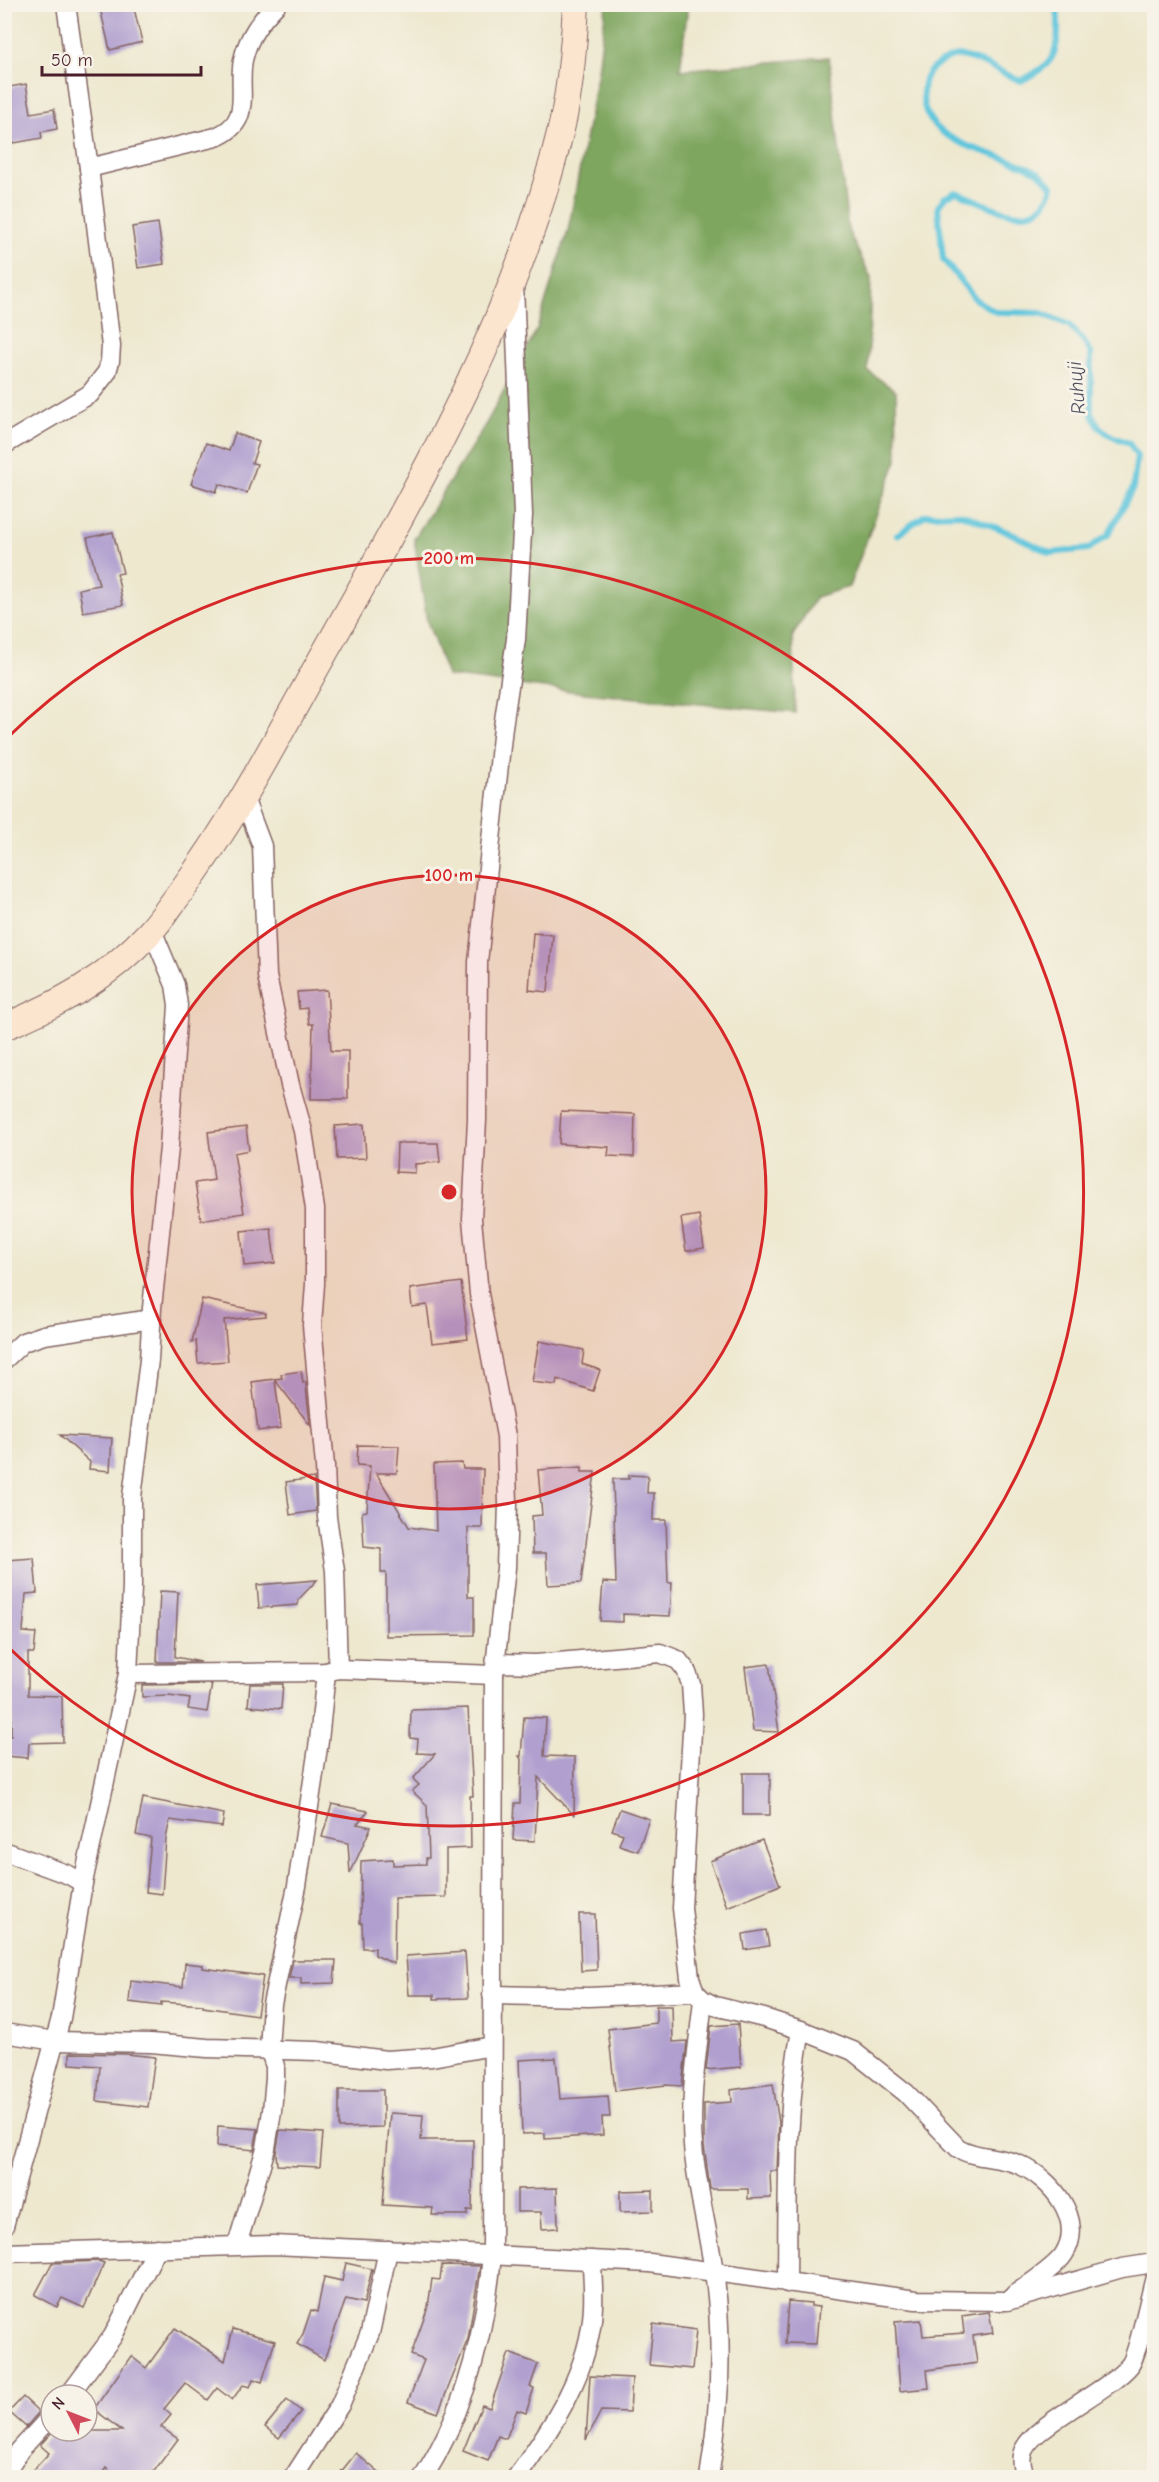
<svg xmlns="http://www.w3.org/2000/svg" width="1159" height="2482" font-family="'Comic Neue',sans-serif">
  <rect width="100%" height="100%" fill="#f7f3e8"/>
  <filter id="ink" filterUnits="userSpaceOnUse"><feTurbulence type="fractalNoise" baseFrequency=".0167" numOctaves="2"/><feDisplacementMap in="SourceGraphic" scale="12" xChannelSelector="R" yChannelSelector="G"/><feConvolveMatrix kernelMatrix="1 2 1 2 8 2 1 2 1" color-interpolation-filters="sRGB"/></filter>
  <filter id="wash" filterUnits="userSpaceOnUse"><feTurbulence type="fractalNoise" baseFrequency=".008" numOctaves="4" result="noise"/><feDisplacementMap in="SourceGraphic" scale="24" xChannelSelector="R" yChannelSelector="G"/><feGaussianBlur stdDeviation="1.35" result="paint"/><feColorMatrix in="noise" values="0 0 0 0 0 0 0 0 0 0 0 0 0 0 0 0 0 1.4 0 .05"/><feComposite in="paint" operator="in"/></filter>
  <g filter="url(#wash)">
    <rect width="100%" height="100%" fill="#eee8cf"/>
    <path fill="#7ea65e" stroke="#646244" stroke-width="1.5" d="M606 5H688L680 70 829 57 848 230 871 278 868 371 896 391 897 460 849 587 816 597 793 635 795 713 585 693 447 676 427 621 414 539 487 422 537 329 568 231 598 71Z"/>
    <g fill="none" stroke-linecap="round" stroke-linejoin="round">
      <path stroke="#60c6dd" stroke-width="6" d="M897 535 925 515 961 514 1008 532 1050 553 1088 549 1108 535 1133 488 1137 456 1129 443 1111 436 1099 427 1091 412V353L1083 340 1069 325 1041 313 996 312 976 300 943 259 938 207 944 198 956 192C988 204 1040 238 1052 186 1048 182 1043 176 1039 173 1003 150 920 149 923 92 923 82 927 71 937 65 941 62 952 56 958 56 971 55 1006 75 1021 81 1049 66 1058 59 1058 27 1058 19 1059 12 1055 4"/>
    </g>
    <g id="blocks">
      <g fill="#b09fcf">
        <path d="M99 4H133L142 42 110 50Z"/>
        <path d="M26 84 31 113 54 109 57 129 41 132 42 138 9 144 8 138 4 139V95L10 94 9 87Z"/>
        <path d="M158 223 164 264 138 268 132 227Z"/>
        <path d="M235 433 259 442 252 463 257 464 247 493 219 484 216 492 191 484 206 443 229 451Z"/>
        <path d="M113 532 123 573 117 574 123 605 83 612 79 589 99 585 87 538Z"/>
        <path d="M533 933 553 935 548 992 529 990Z"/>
        <path d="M327 990 331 1051H348V1099H311L313 1024H309L307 1008 299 1009 297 992Z"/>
        <path d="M561 1111 635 1114 634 1157 608 1156 609 1147 559 1144Z"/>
        <path d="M364 1124 366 1158 337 1159 335 1126Z"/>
        <path d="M246 1127 249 1150 234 1153 244 1213 201 1220 195 1183 214 1180 208 1132Z"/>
        <path d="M397 1143H438L440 1162 415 1164V1173L396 1172Z"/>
        <path d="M699 1215 704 1248 686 1251 681 1218Z"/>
        <path d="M271 1228 275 1263 244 1266 241 1231Z"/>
        <path d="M461 1282 468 1339 432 1343 427 1305 412 1307 410 1289Z"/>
        <path d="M202 1299 266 1313V1316L224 1320 228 1361 198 1363 196 1341 192 1342Z"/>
        <path d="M539 1341 584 1350 582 1364 600 1370 593 1391 557 1379 556 1385 532 1382Z"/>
        <path d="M301 1371 303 1383 306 1382V1386L310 1425 275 1380 281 1428 258 1431 252 1382 282 1378 281 1374Z"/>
        <path d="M60 1435 112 1438 110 1471 89 1469 90 1462Z"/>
        <path d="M358 1445 399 1446 397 1473H376L409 1527 436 1531 434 1464 462 1463 463 1469H483L482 1528H468V1597H474V1635L386 1636V1573H381V1549L364 1547 362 1512 367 1511 370 1466 357 1465Z"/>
        <path d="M582 1467V1472H595L581 1583 548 1585 546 1553H533L532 1516 542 1515 538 1470Z"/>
        <path d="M629 1475 648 1476 647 1493H654L653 1520H666L668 1583H672L670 1616 623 1614V1622L600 1621 603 1582 616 1583 613 1479H629Z"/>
        <path d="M314 1478 316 1511 290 1515 286 1482Z"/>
        <path d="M34 1558 37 1593 26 1594 23 1632 36 1633 34 1653H28V1695L62 1696 63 1742 29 1743 28 1758 4 1756V1736H11L12 1684 4 1685 6 1560Z"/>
        <path d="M317 1580 298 1600V1605L259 1608 257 1585Z"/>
        <path d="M160 1591 178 1592 175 1657 201 1662H157Z"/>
        <path d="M769 1664 779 1732 753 1731 745 1667Z"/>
        <path d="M212 1684 207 1712 188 1709 190 1699 169 1696 142 1697V1685Z"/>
        <path d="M250 1684H283L281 1709 248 1706Z"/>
        <path d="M468 1708 473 1796H470L471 1848 446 1849V1897L395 1898 394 1964 375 1955V1948H363L362 1923H360L361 1861 393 1859V1865L426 1864V1858H429L427 1805 412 1791 419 1785 413 1779 435 1754 417 1753 418 1739 410 1738 411 1710Z"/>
        <path d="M524 1717 546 1718 544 1756 575 1757 574 1815 538 1777 535 1841 513 1840 515 1803H520L521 1759 519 1756H521Z"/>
        <rect x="743" y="1773" width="27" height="42"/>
        <path d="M143 1798 224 1814 222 1827 170 1820 166 1838 162 1894 146 1892 151 1838 136 1835Z"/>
        <path d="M332 1804 368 1811 357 1824 371 1827 350 1874 348 1843 322 1837Z"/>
        <path d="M620 1809 649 1819 638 1851 619 1845 623 1834 612 1830Z"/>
        <path d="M762 1840 780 1885 727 1907 710 1861Z"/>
        <path d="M579 1914H595L597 1970 581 1971Z"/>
        <path d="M766 1930 769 1946 745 1950 743 1934Z"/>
        <path d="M465 1952 468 1998 434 1999V1995H409L406 1956Z"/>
        <path d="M293 1960H336L334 1983 301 1984V1978H289Z"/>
        <path d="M185 1963 203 1965V1968L263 1976 257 2015 203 2007V2005L161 2002V2006L129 2002 131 1981 183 1987Z"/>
        <path d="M656 2006H672L673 2042 687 2041 682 2086 666 2085 615 2091 608 2029 656 2023Z"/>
        <path d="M738 2024 741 2067 706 2070 711 2026Z"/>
        <path d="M70 2053 126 2054 155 2057 148 2107 97 2101 100 2066 70 2064Z"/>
        <path d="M556 2058 560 2099 608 2096 610 2117H602L603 2135 545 2139V2133L522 2134 519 2060Z"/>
        <path d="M773 2084 779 2123 777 2171H770L771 2198 748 2199V2189H710L704 2145V2104L732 2102 731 2090Z"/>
        <path d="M339 2090H383V2127L339 2128Z"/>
        <path d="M390 2113 423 2115 421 2140H473L472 2210H467V2215H432L433 2208 383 2205Z"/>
        <path d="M218 2126 258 2129 254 2150 217 2146Z"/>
        <path d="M280 2130 323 2133 320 2167 277 2165 276 2153Z"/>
        <path d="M557 2188 558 2228 542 2229 541 2212H517V2189Z"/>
        <path d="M653 2190V2211L620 2212V2191Z"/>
        <path d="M99 2261 104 2263 84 2308 62 2298 57 2307 35 2295 52 2263Z"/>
        <path d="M346 2263 372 2269 364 2303 346 2299 324 2360 297 2344 303 2334 311 2310 317 2312 324 2277 342 2281Z"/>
        <path d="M442 2265 480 2266 468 2339 438 2413 408 2402 424 2360 411 2355 428 2307 432 2279 440 2280Z"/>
        <path d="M788 2301 811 2303V2306L819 2307 816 2344 785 2343Z"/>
        <path d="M989 2312 993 2333 973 2336 977 2363 927 2370 929 2388 900 2391 895 2322 921 2320 923 2336 964 2333 962 2316Z"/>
        <path d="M653 2324 696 2330 692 2369 649 2365Z"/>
        <path d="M175 2328 225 2361 233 2329 275 2341 262 2382 253 2379 250 2387 243 2385 232 2400 217 2388 208 2400 185 2383 164 2409 171 2415 161 2427 178 2439 149 2478H117L106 2468 99 2478H26L49 2453 40 2445 53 2431H122L94 2409 131 2356 146 2368Z"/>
        <path d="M509 2353 538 2364 530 2387 534 2388 526 2413 517 2410 506 2439 498 2436 488 2461 463 2451 482 2405 490 2408Z"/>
        <path d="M590 2376 632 2378 630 2412 601 2411 586 2440Z"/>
        <path d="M23 2397 39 2412 26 2427 9 2412Z"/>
        <path d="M287 2400 301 2411 279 2438 265 2427Z"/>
        <path d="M356 2453 385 2478H336Z"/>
      </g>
    </g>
  </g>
  <g filter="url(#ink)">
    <use href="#blocks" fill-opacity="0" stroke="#836564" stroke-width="1.5"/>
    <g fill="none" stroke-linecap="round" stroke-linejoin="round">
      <g stroke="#836564" stroke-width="21">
        <g id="minor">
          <path d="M89 168 216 137C254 121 237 92 243 60 248 37 260 21 277 4"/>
          <path d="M4 445 90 394 107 372 110 361 111 346 89 168 66 4"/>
          <path d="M244 798 262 846 267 976 290 1085 303 1131 315 1209V1284L312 1325 325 1466 327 1517 335 1571 338 1669"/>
          <path d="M4 1360 23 1342 44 1335 152 1319"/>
          <path d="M497 1663 536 1664 660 1653 678 1660 686 1670 691 1684 693 1714 682 1908 690 1978 695 1992 703 2000 715 2006 764 2018 801 2030 853 2051 906 2093 958 2148C976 2159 1000 2156 1020 2165 1050 2178 1086 2219 1064 2254 1055 2268 1029 2284 1014 2295"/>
          <path d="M128 1674 326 1672 338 1669 494 1675"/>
          <path d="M4 1851 69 1875 83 1883"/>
          <path d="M492 1995 589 1997 695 1992"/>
          <path d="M703 2000C698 2048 689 2098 693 2146 697 2189 708 2230 714 2272 724 2341 720 2410 709 2478"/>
          <path d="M4 2033 55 2041 151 2043 207 2048 317 2051 386 2060 432 2057 492 2046"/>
          <path d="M4 2226 61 2018 83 1883 128 1674 132 1587V1497L149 1360 152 1308 169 1148 178 1005 175 985 152 930"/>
          <path d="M237 2245 266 2148 272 2111 275 2078V2066L269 2049 272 2004 297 1886 319 1741 326 1672"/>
          <path d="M4 2253 273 2245 448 2253 650 2263 916 2300 1007 2301 1122 2268 1154 2263"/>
          <path d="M787 2283C788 2198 785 2113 801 2030"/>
          <path d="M69 2395 113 2336 157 2248"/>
          <path d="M4 2474 20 2450 51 2416"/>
          <path d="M293 2478 340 2405 370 2333 388 2250"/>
          <path d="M423 2478C466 2410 485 2334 492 2255L494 1675 506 1568 508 1504 506 1436 479 1294 472 1219 477 1120 478 962 503 727 516 639 523 515 514 285"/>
          <path d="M516 2478C552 2428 591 2370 593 2306 594 2291 592 2275 592 2260"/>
          <path d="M1026 2478C1023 2471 1020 2463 1022 2455 1027 2427 1107 2393 1130 2365 1137 2356 1150 2297 1154 2281"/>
        </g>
      </g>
      <g stroke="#836564" stroke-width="28">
        <path id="secondary" d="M4 1027C61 1003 108 978 150 932 161 920 170 906 180 893 232 823 273 746 315 670 413 496 516 321 562 125 571 86 574 44 576 4"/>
      </g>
      <use href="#minor" stroke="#fff" stroke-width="18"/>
      <use href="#secondary" stroke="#fce5cf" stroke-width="26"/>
    </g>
  </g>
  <circle cx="449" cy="1192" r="317" fill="#d62828" fill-opacity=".12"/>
  <g fill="none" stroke="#d62828" stroke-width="3">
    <circle cx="449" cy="1192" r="317"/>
    <path d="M5 740A634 634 0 1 1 5 1644"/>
  </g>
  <g text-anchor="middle" stroke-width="6" stroke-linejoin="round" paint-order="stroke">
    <g font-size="20" font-style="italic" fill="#515160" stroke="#f7f3e8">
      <text transform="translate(1076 388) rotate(-95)" y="7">Ruhuji</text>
    </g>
  </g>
  <circle cx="449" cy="1192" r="9" fill="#d62828" stroke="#f7f3e8" stroke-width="3"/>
  <g font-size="18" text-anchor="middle" font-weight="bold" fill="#d62828" stroke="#f7f3e8" stroke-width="6" stroke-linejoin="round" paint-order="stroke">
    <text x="449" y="564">200 m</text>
    <text x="449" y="881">100 m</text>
  </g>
  <rect width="1159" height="2482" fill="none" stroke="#f7f3e8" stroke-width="24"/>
  <g transform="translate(69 2413) rotate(312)"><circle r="28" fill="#f7f3e8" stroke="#b29e9c" stroke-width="1.5"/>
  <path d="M0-4.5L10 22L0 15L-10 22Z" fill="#d1495b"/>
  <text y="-9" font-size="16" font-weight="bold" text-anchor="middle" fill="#4a1f2b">N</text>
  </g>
  <path d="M42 66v9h159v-9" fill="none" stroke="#4a1f2b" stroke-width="3"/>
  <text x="51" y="66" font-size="18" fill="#4a1f2b" stroke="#f7f3e8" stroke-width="4.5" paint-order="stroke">50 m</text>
</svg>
